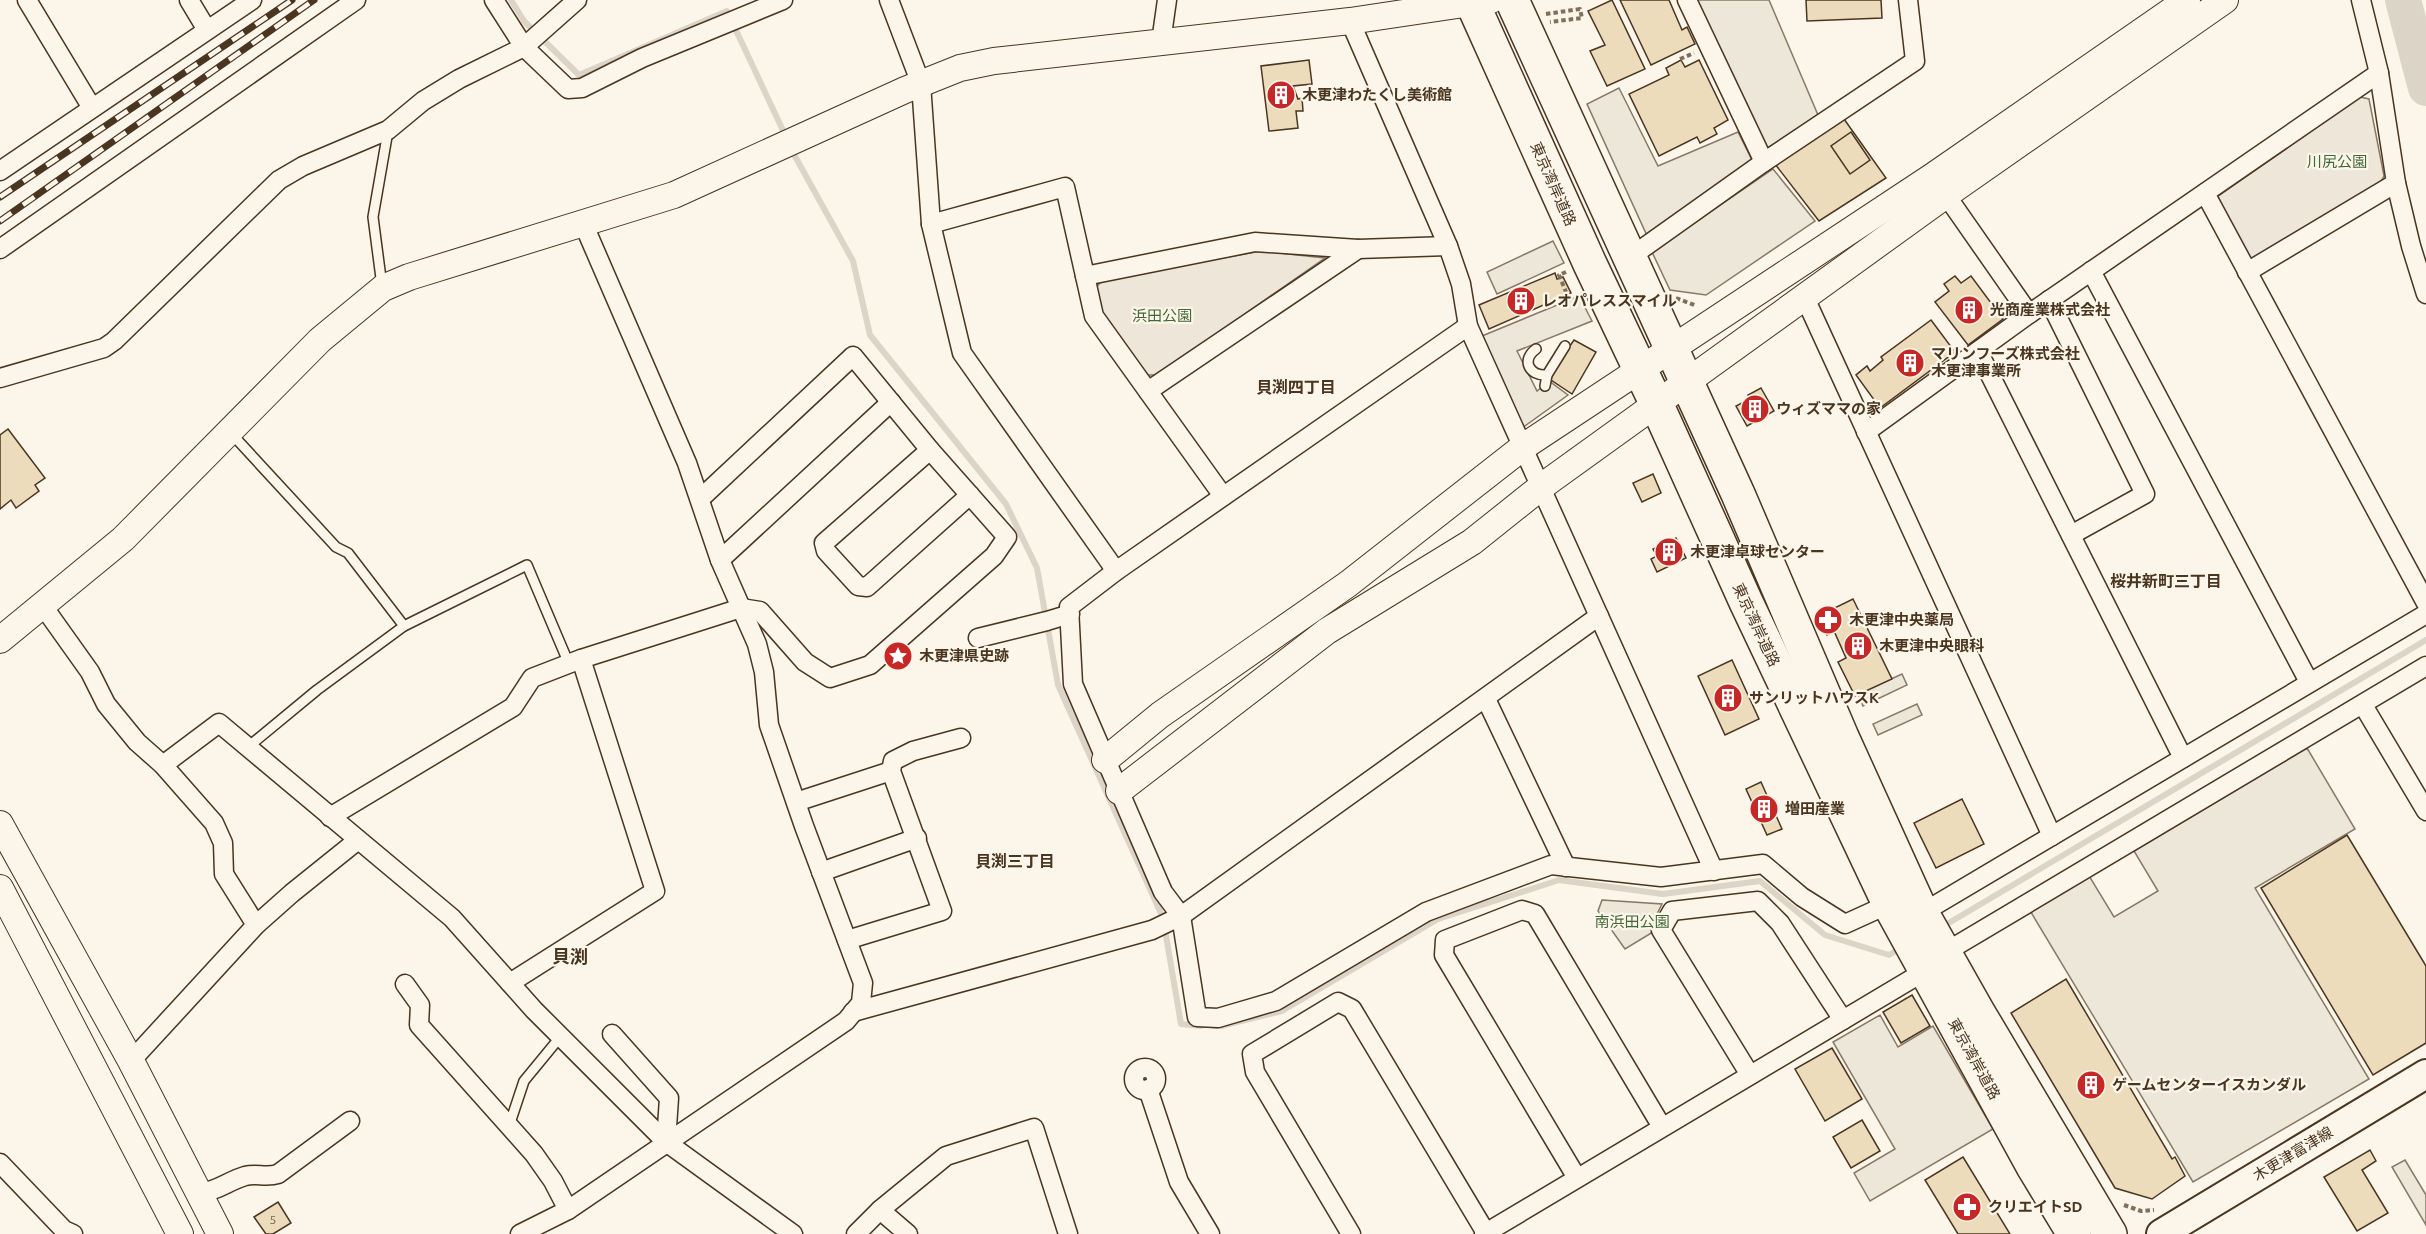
<svg xmlns="http://www.w3.org/2000/svg" width="2426" height="1234" font-family="Ubuntu,'Noto Sans JP',sans-serif">
  <rect width="100%" height="100%" fill="#fbf6e9"/>
  <g fill="#ede6d9" stroke="#887966" stroke-width="1.5">
    <path d="M2360 97 2369 99 2384 176 2380 183 2256 259 2248 257 2217 197Z"/>
    <path d="M1261 251 1325 258 1157 375H1148L1102 315 1096 288 1102 280Z"/>
    <path d="M1602 900 1662 904 1653 922V932L1625 949 1598 911Z"/>
  </g>
  <g fill="#ede7d9" stroke="#887966" stroke-width="1.5">
    <path d="M1695 0H1769L1818 115 1766 149Z"/>
    <path d="M1619 88 1658 166 1738 132 1754 164 1649 240 1587 104Z"/>
    <path d="M1773 169 1815 221 1706 295 1670 290 1652 252Z"/>
    <path d="M1553 241 1564 263 1497 294 1487 272Z"/>
    <path d="M1579 296 1592 321 1517 351 1537 391 1549 381 1568 395 1522 428 1482 336Z"/>
    <path d="M1902 674 1907 685 1863 706 1858 694Z"/>
    <path d="M1917 704 1922 715 1878 735 1873 724Z"/>
    <path d="M2307 748 2355 829 2255 888 2369 1079 2193 1182 2029 909 2088 874 2114 917 2158 891 2134 851Z"/>
    <path d="M1880 1015 1898 1047 1933 1026 1993 1129 1870 1201 1854 1173 1895 1149 1833 1042Z"/>
    <path d="M2405 1160 2426 1195V1225L2392 1167Z"/>
  </g>
  <g fill="none" stroke-linecap="round" stroke-linejoin="round">
    <g stroke="#dcd4c6" stroke-width="6">
      <path d="M511 0 524 21 579 75 727 11 786 137"/>
      <path d="M791 149 853 261 870 335 1006 504 1037 568 1058 685 1163 918 1181 1024 1201 1026"/>
      <path d="M1942 927 2426 640"/>
      <path d="M1214 1026H1221L1282 1011 1438 919 1559 880 1663 894 1760 881 1825 935 1889 955 1901 948"/>
    </g>
    <path stroke="#dcd4c6" stroke-width="36" d="M2403 0 2426 88"/>
  </g>
  <g fill="#ecdcbc" stroke="#4a3520" stroke-width="1.5">
    <path d="M1612 0 1645 69 1607 86 1590 51 1605 45 1588 11Z"/>
    <path d="M1620 0H1669L1682 30 1687 27 1695 44 1651 65Z"/>
    <path d="M1806 0H1881L1882 18 1807 21Z"/>
    <path d="M1309 60 1312 84 1293 86 1298 99 1302 98 1303 111H1296L1298 128 1269 131 1261 66Z"/>
    <path d="M1681 60 1685 67 1699 60 1728 120 1714 128 1717 134 1700 143 1697 137 1659 156 1629 94 1669 75 1666 68Z"/>
    <path d="M1844 119 1886 178 1819 221 1775 164Z"/>
    <path d="M1851 132 1870 160 1850 174 1831 146Z"/>
    <path d="M1555 273 1557 279 1563 277 1571 293 1489 329 1479 305Z"/>
    <path d="M1955 276 1961 283 1971 276 2003 319 1968 345 1935 302 1949 291 1944 284Z"/>
    <path d="M1931 320 1955 352 1880 408 1856 375 1867 366 1870 371 1883 360 1881 357Z"/>
    <path d="M1574 340 1596 352 1572 394 1548 378Z"/>
    <path d="M1761 388 1774 411 1747 426 1736 406 1750 399 1748 395Z"/>
    <path d="M8 429 45 478 35 485 39 491 16 508 11 500 0 509V435Z"/>
    <path d="M1653 474 1661 493 1642 502 1633 483Z"/>
    <path d="M1676 538 1686 558 1657 572 1651 559 1657 556 1653 549Z"/>
    <path d="M1853 599 1892 679 1855 696 1838 662 1846 658 1834 631 1827 635 1818 616Z"/>
    <path d="M1732 660 1759 719 1725 735 1698 676Z"/>
    <path d="M1761 782 1782 829 1767 835 1746 789Z"/>
    <path d="M1962 799 1984 844 1936 868 1914 823Z"/>
    <path d="M2347 835 2426 966V1043L2373 1075 2261 888Z"/>
    <path d="M2066 979 2172 1159 2175 1157 2185 1176 2152 1199 2115 1188 2011 1013Z"/>
    <path d="M1912 995 1930 1026 1901 1043 1883 1012Z"/>
    <path d="M1832 1048 1862 1099 1825 1121 1795 1069Z"/>
    <path d="M1862 1120 1880 1151 1851 1168 1833 1137Z"/>
    <path d="M2370 1150 2376 1161 2362 1170 2388 1213 2357 1231 2324 1177Z"/>
    <path d="M1963 1157 2010 1234H1958L1925 1180Z"/>
    <path d="M278 1202 291 1223 273 1234H266L254 1217Z"/>
  </g>
  <g fill="none" stroke-linecap="round" stroke-linejoin="round">
    <g stroke="#4a3520" stroke-width="12">
      <g id="lane">
        <path d="M382 286 373 217 388 131"/>
        <path d="M1536 349C1521 360 1529 376 1547 375"/>
        <path d="M1545 386 1547 375 1565 346"/>
        <path d="M230 432 336 547 348 553 404 626"/>
        <path d="M248 747 317 690 404 626 527 565 569 664"/>
        <path d="M509 1126 524 1081 561 1036"/>
      </g>
    </g>
    <g stroke="#4a3520" stroke-width="21">
      <g id="street">
        <path d="M27 0 92 108"/>
        <path d="M189 0 207 30"/>
        <path d="M494 0 524 47 568 89 582 88 642 58 783 0"/>
        <path d="M889 0 921 84 931 224 962 353 1116 571"/>
        <path d="M1687 0 1764 162"/>
        <path d="M2361 0 2379 73 2396 183 2411 246 2426 294"/>
        <path d="M1350 21 1448 246 1461 284 1468 326 1714 871"/>
        <path d="M1161 42 1167 0"/>
        <path d="M0 171 252 0"/>
        <path d="M1939 185 2029 314"/>
        <path d="M2205 193 2426 603"/>
        <path d="M931 224 1065 187 1094 316 1223 496"/>
        <path d="M0 249 356 0"/>
        <path d="M1629 258 1764 162 1915 61 1908 0"/>
        <path d="M2091 271 2309 682"/>
        <path d="M2247 272 2396 183"/>
        <path d="M1085 276 1255 242 1358 249 1448 246"/>
        <path d="M1805 298 2052 836"/>
        <path d="M2049 300 2145 494 2071 535"/>
        <path d="M1468 326 1116 571 1069 607 1073 684 1163 892 1181 916 1197 1017 1218 1018 1276 1001 1426 912 1551 865 1661 877 1763 864 1802 897 1845 924 1889 904"/>
        <path d="M1978 351 2183 758"/>
        <path d="M0 378 104 348 114 341 279 180 303 166 388 130 423 101 459 79 524 47 577 0"/>
        <path d="M1148 391 1358 249"/>
        <path d="M1866 432 2029 314 2379 73"/>
        <path d="M930 450 824 543 826 551 858 586 867 587 970 495"/>
        <path d="M720 560 891 402"/>
        <path d="M43 606 90 672 106 704 137 742 163 765 214 823 223 843 224 874 256 925"/>
        <path d="M978 638 1047 621 1070 614"/>
        <path d="M1486 699 1566 867"/>
        <path d="M2363 705 2426 811"/>
        <path d="M163 765 219 723 452 918 534 1010 666 1142 793 1234"/>
        <path d="M796 802 891 771"/>
        <path d="M330 817 513 707 532 678 581 659 741 608 760 611 805 662 830 678 870 665 994 556 1007 537 930 450 853 356 700 499"/>
        <path d="M821 872 917 838"/>
        <path d="M1922 913 2426 614"/>
        <path d="M847 940 942 911 891 771 893 761 913 751 961 738"/>
        <path d="M1944 953 2426 666"/>
        <path d="M510 983 655 891 581 659"/>
        <path d="M405 984 420 1005 419 1025 534 1154 553 1181 568 1210"/>
        <path d="M853 1012 1152 930 1181 916 1599 616"/>
        <path d="M612 1034 669 1098 666 1142"/>
        <path d="M131 1061 256 925 292 893 358 840"/>
        <circle cx="1145" cy="1079" r="11"/>
        <path d="M1750 1075 1661 930 1672 911 1758 901 1780 923 1843 1020"/>
        <path d="M1148 1089 1179 1182 1210 1234"/>
        <path d="M0 1163 64 1230 73 1234"/>
        <path d="M1577 1178 1444 955 1445 940 1522 910 1535 914 1662 1127"/>
        <path d="M200 1193C218 1191 228 1181 245 1176 257 1173 266 1178 278 1174L350 1121"/>
        <path d="M880 1210 908 1234"/>
        <path d="M520 1234 568 1210 846 1021 861 1003 863 983 804 826 769 725 764 672 757 644 720 560 687 463 583 223"/>
        <path d="M856 1234 880 1210 946 1156 1034 1128 1068 1234"/>
        <path d="M1351 1234 1255 1072 1252 1054 1338 1002 1352 1009 1486 1233"/>
        <path d="M1484 1234 1925 971"/>
      </g>
    </g>
    <g stroke="#4a3520" stroke-width="28">
      <g id="secondary">
        <path d="M0 640 123 539 320 340 383 288 409 277 674 195 905 90 960 68 994 61 1350 21 1491 0"/>
        <path d="M1105 760 1160 715 1348 584 1523 447 1933 176 2187 0"/>
        <path d="M1119 791 1327 631 1472 542 1541 487 1946 195 2225 0"/>
        <path d="M0 824 131 1061 220 1234"/>
        <path d="M0 888 180 1234"/>
      </g>
    </g>
    <g stroke="#4a3520" stroke-width="32">
      <path id="primary" d="M2161 1234 2426 1074"/>
    </g>
    <g stroke="#4a3520" stroke-width="36">
      <g id="highway">
        <path d="M1471 0 1590 264 1657 405 1746 602 1889 904 2034 1168 2074 1234"/>
        <path d="M1512 0 1738 494 1842 737 1922 913 1978 1012 2110 1234"/>
      </g>
    </g>
    <g stroke="#7f6f5c" stroke-width="4" stroke-dasharray="4.5 3" stroke-linecap="butt">
      <path d="M1546 14 1580 9 1582 18 1550 22"/>
      <path d="M1680 59 1694 53"/>
      <path d="M1566 272 1559 275 1566 292"/>
      <path d="M1676 298 1697 306"/>
      <path d="M2124 1205 2141 1211 2154 1210"/>
    </g>
    <use href="#lane" stroke="#fbf6e9" stroke-width="9"/>
    <use href="#street" stroke="#fbf6e9" stroke-width="18"/>
    <use href="#secondary" stroke="#fbf6e9" stroke-width="26"/>
    <use href="#primary" stroke="#fbf6e9" stroke-width="28"/>
    <use href="#highway" stroke="#fbf6e9" stroke-width="33"/>
    <g stroke="#4a3520" stroke-width="7">
      <g id="rail">
        <path d="M0 197 292 0"/>
        <path d="M0 221 314 0"/>
      </g>
    </g>
    <use href="#rail" stroke="#fbf6e9" stroke-width="4.5" stroke-dasharray="14" stroke-linecap="butt"/>
  </g>
  <defs>
    <g id="building-disc" transform="scale(1.5)"><circle r="9.5" fill="#c62828" stroke="#fbf6e9"/><path d="M-4-6H4V6H1V3H-1V6H-4ZM-2.5-4.3h1.7v1.8h-1.7ZM.8-4.3h1.7v1.8H.8ZM-2.5-1h1.7V.8h-1.7ZM.8-1h1.7V.8H.8Z" fill="#fff"/></g>
    <g id="pharmacy-disc" transform="scale(1.5)"><circle r="9.5" fill="#c62828" stroke="#fbf6e9"/><path d="M-2-6h4v4h4v4h-4v4h-4v-4h-4v-4h4Z" fill="#fff"/></g>
    <g id="sight-disc" transform="scale(1.5)"><circle r="9.5" fill="#c62828" stroke="#fbf6e9"/><path d="M0-6L1.8-2.2L6-1.7L2.9 1.2L3.7 5.4L0 3.3L-3.7 5.4L-2.9 1.2L-6-1.7L-1.8-2.2Z" fill="#fff"/></g>
  </defs>
  <g fill-rule="evenodd">
    <use href="#building-disc" x="1281" y="95"/>
    <use href="#building-disc" x="1521" y="301"/>
    <use href="#building-disc" x="1969" y="310"/>
    <use href="#building-disc" x="1910" y="363"/>
    <use href="#building-disc" x="1755" y="409"/>
    <use href="#building-disc" x="1669" y="552"/>
    <use href="#pharmacy-disc" x="1828" y="620"/>
    <use href="#building-disc" x="1858" y="646"/>
    <use href="#sight-disc" x="898" y="656"/>
    <use href="#building-disc" x="1728" y="698"/>
    <use href="#building-disc" x="1764" y="809"/>
    <use href="#building-disc" x="2091" y="1085"/>
    <use href="#pharmacy-disc" x="1967" y="1207"/>
  </g>
  <g text-anchor="middle" stroke-width="4.5" stroke-linejoin="round" paint-order="stroke">
    <g font-size="12" fill="#725f47">
      <text x="273" y="1224">5</text>
    </g>
    <g font-size="15" font-weight="bold" fill="#4a3520" stroke="#fbf6e9" text-anchor="start">
      <text x="1302" y="100">木更津わたくし美術館</text>
      <text x="1542" y="306">レオパレススマイル</text>
      <text x="1990" y="315">光商産業株式会社</text>
      <text x="1931" y="359">マリンフーズ株式会社<tspan x="1931" dy="17">木更津事業所</tspan></text>
      <text x="1776" y="414">ウィズママの家</text>
      <text x="1690" y="557">木更津卓球センター</text>
      <text x="1849" y="625">木更津中央薬局</text>
      <text x="1879" y="651">木更津中央眼科</text>
      <text x="919" y="661">木更津県史跡</text>
      <text x="1749" y="703">サンリットハウスK</text>
      <text x="1785" y="814">増田産業</text>
      <text x="2112" y="1090">ゲームセンターイスカンダル</text>
      <text x="1988" y="1212">クリエイトSD</text>
    </g>
    <g font-size="15" fill="#436837" stroke="#fbf6e9">
      <text x="2337" y="167">川尻公園</text>
      <text x="1162" y="321">浜田公園</text>
      <text x="1632" y="927">南浜田公園</text>
    </g>
    <g font-size="15" fill="#4a3520" stroke="#fbf6e9">
      <text transform="translate(1553 184) rotate(66)" y="5">東京湾岸道路</text>
      <text transform="translate(1756 625) rotate(65)" y="5">東京湾岸道路</text>
      <text transform="translate(1974 1059) rotate(61)" y="5">東京湾岸道路</text>
      <text transform="translate(2293 1154) rotate(-31)" y="5">木更津富津線</text>
    </g>
    <g font-size="16" font-weight="bold" fill="#4a3520" stroke="#fbf6e9">
      <text x="1296" y="393">貝渕四丁目</text>
      <text x="2166" y="587">桜井新町三丁目</text>
      <text x="1015" y="867">貝渕三丁目</text>
    </g>
    <g font-size="18" font-weight="bold" fill="#4a3520" stroke="#fbf6e9">
      <text x="570" y="963">貝渕</text>
    </g>
  </g>
</svg>
